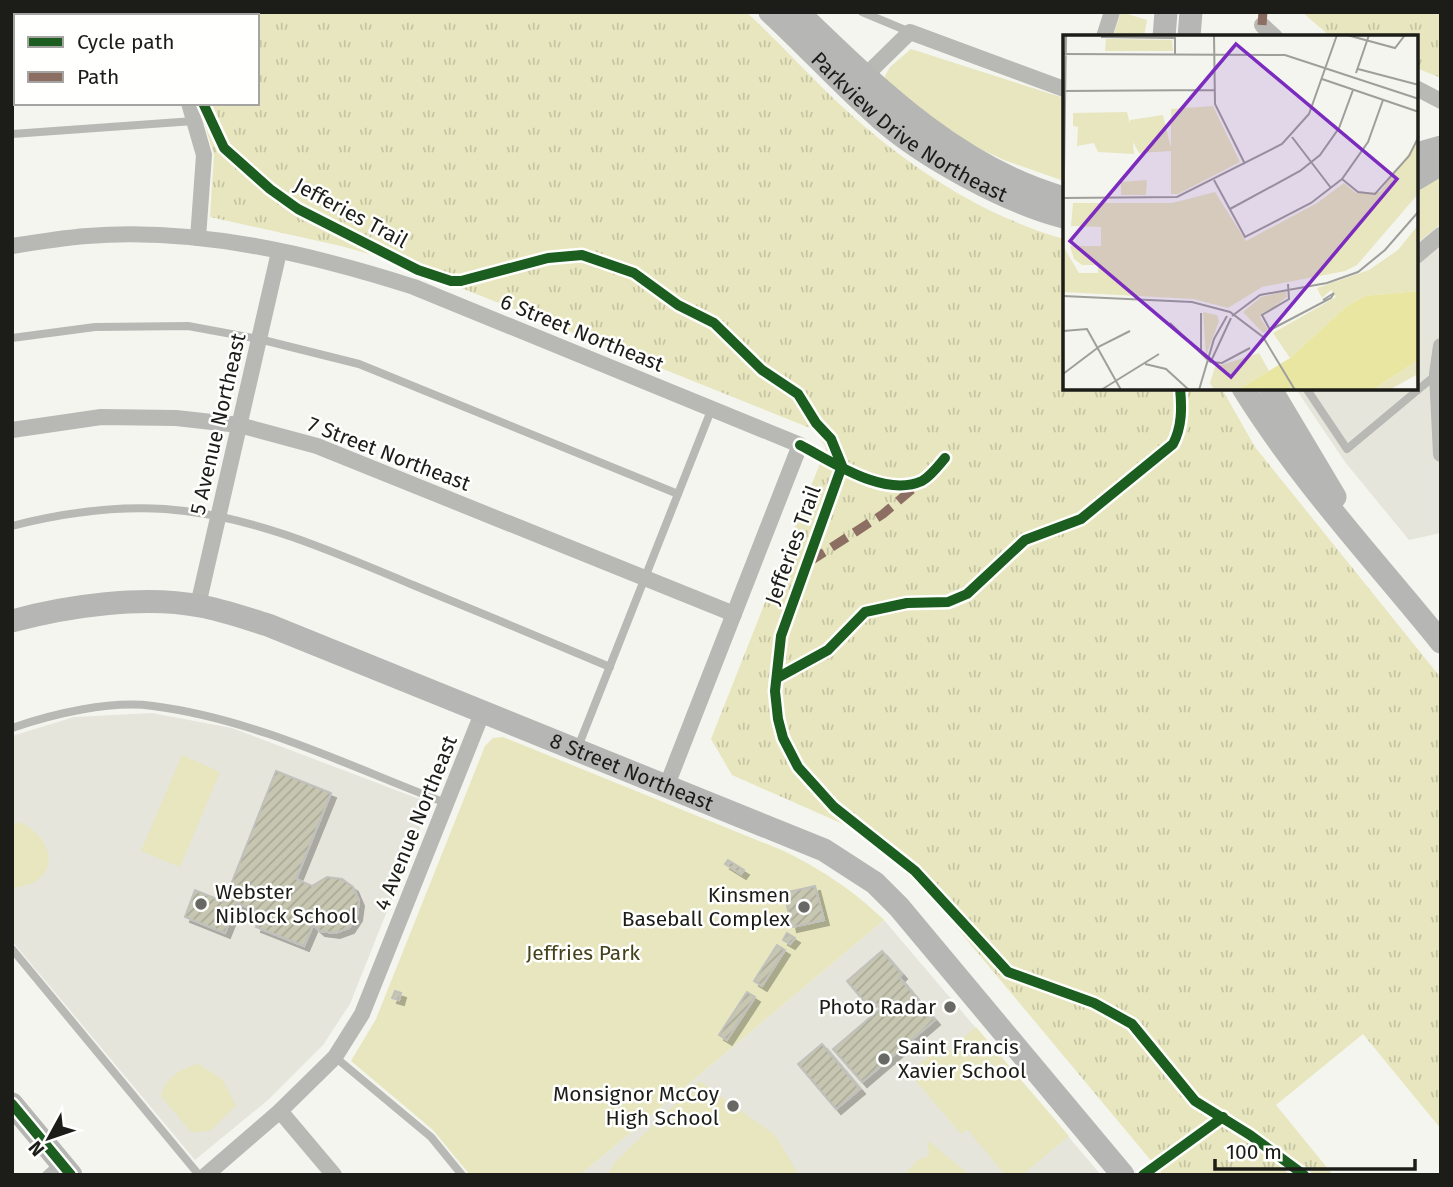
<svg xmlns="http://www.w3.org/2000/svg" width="1453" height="1187" font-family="'Fira Sans',sans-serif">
  <defs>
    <pattern id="grass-tufts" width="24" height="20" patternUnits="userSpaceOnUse" patternTransform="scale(1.75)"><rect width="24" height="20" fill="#e7e6be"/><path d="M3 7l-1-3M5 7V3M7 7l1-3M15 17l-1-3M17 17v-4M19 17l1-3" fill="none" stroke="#c6c5a3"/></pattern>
    <pattern id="building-hatch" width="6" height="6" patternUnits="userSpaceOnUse" patternTransform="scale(1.75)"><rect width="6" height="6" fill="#c7c6b1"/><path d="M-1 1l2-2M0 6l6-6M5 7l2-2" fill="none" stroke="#aaaa98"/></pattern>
    <filter id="shadow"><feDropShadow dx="5" dy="5" stdDeviation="0" flood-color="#0004"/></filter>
  </defs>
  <rect width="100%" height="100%" fill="#f5f5f0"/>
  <g fill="#e6e5db">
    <path d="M1441 223V533L1409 540 1345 462 1296 389 1416 388V244Z"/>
    <path d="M152 713 232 728 430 803 350 1004 323 1045 268 1100 195 1160 12 941V736L74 717Z"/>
    <path d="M884 920 1101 1175H580Z"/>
  </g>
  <g fill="url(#grass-tufts)">
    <path d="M12 12H746C777 40 804 70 834 99 898 160 978 215 1064 239V388L1222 389 1255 447 1441 678V1129L1363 1034 1276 1105 1333 1175H1163L921 885 852 828 732 775 711 739 826 448 815 430 394 261 341 246 210 217 214 155 198 103H257V16H16V21H12Z"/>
    <path d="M1302 12H1441V78L1416 68V37H1331Z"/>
  </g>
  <g fill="#e7e6be">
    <path d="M1121 12 1147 20 1144 37H1113Z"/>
    <path d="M911 49 1064 98V181L1004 160 962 140 888 85 885 76 890 67Z"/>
    <path d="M1441 177V223L1416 244V189Z"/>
    <path d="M503 737 784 851C822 870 853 890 884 920L580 1175H470L433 1130 351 1061 376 1019 485 746 493 738Z"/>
    <path d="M182 755 220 772 180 867 141 851Z"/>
    <path d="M20 822C59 842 60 884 12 888V825Z"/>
    <path d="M976 1027 1069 1136 1022 1175H1005L967 1129 961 1134 909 1073 933 1053 939 1059Z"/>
    <path d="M198 1064 222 1079 236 1105 210 1131 191 1132 161 1096C165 1078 181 1068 198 1064Z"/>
    <path d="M699 1081 775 1135 799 1175H607L617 1160Z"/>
    <path d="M927 1140 970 1175H904L918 1160 929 1156Z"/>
  </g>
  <g fill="url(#building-hatch)" stroke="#c0c0bd" stroke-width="2" filter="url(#shadow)">
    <path d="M276 771 331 793 296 879 312 886 327 877 342 879 353 887 359 901 357 916 349 928 335 933 320 931 313 925 304 946 256 927 262 913 237 903 225 933 185 917 195 890 224 902Z"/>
    <path d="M728 860 744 870 741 874 725 864Z"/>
    <path d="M815 886 824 920 792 927 784 893Z"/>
    <path d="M787 933 795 938 790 944 783 940Z"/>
    <path d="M777 945 785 950 762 986 754 981Z"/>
    <path d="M882 951 902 974 899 977 935 1020 862 1082 833 1049 880 1009 873 1000 867 1005 847 981Z"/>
    <path d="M395 991 401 993 399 1000 392 998Z"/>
    <path d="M747 992 755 997 727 1040 719 1035Z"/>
    <path d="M822 1044 860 1089 836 1109 798 1064Z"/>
  </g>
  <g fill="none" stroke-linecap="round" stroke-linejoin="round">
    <g stroke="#b8b8b4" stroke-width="8">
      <path d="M862 12 910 32"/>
      <path d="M12 134 194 121"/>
      <path d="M12 338 95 327 188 326 259 339 359 364 678 494"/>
      <path d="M1306 388 1347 449 1437 374"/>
      <path d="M12 526C62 513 113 506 165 509 252 515 334 552 413 585 479 612 544 639 610 667"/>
      <path d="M12 728C52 714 111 700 153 706 255 719 351 767 446 803"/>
      <path d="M578 747 712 408"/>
      <path d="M12 949 199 1175"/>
      <path d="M335 1057 431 1137 462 1175"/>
      <path d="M46 1175 58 1164"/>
    </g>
    <g stroke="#b8b8b4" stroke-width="16">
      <path d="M1262 25 1275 37"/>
      <path d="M12 29H16"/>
      <path d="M1104 37 1112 12"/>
      <path d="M859 82 910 32 1064 89"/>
      <path d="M1416 88 1441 101"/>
      <path d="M189 103 204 155 198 238"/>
      <path d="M12 246C37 242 62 238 87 236 197 227 311 254 414 287L800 445 667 785"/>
      <path d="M1416 256 1441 235"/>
      <path d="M1441 346 1437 374 1441 454"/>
      <path d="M12 430 101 417 176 418 239 425 317 446 734 614"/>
      <path d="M198 605 279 252"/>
      <path d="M280 1111 334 1175"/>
      <path d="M206 1175 280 1111 335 1057 362 1014 483 711"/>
    </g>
    <g stroke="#b6b6b4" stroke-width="23">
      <path id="s1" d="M770 12C808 47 843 86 882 120 926 158 1008 203 1064 217"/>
      <path d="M798 12C877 88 957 168 1064 198"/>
      <path d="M1164 37 1166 12"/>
      <path d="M1189 37 1191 12"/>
      <path d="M1416 154 1441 147"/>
      <path d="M1416 179 1441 164"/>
      <path d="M1243 388C1300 480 1373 558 1441 642"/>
      <path d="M1270 388 1335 497"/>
      <path id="s2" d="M12 621C67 606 144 595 200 606 223 610 245 618 268 625L824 850 875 883 899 907 1123 1175"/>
      <path d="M12 1104 71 1175"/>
    </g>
    <g stroke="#8d6e63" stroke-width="9" stroke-dasharray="18 9" stroke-linecap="butt">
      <path d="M1262 25 1263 12"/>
      <path d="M809 562 883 514 916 486"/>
    </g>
    <g stroke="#fffffe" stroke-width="15">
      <g id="cycleway">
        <path d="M12 14 112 16"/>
        <path d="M203 103 224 148 270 189 298 209 418 270 451 281H461L548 258 582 255 634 273 678 305 714 323 762 370 798 394 816 423 831 439 842 466 781 636 775 691 778 719 783 738 798 767 834 807 915 871 1008 972 1094 1003 1132 1024 1195 1101 1250 1135 1304 1175"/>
        <path d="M800 445C833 462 884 498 922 481 931 476 939 465 945 458"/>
        <path d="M777 678 828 650 865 612 907 603 948 602 967 594 1025 540 1081 519 1173 444C1182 427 1182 408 1180 388"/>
        <path d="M12 1104 71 1175"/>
        <path d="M1143 1175 1223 1117"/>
      </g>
    </g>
    <use href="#cycleway" stroke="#1b5e20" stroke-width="10"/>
  </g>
  <g fill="#686864" stroke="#fffffe" stroke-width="2.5">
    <circle cx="201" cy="904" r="7"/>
    <circle cx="804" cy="907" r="7"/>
    <circle cx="950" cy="1007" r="7"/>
    <circle cx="884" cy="1059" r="7"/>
    <circle cx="733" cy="1106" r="7"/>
  </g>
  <g text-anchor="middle" stroke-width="5" stroke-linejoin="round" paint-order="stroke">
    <g font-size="21" fill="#1c1c18" stroke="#fffffe">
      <text dy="7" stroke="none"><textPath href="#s1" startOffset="182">Parkview Drive Northeast</textPath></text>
      <text transform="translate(351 213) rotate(28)" y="7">Jefferies Trail</text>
      <text transform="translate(582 333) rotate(22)" y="7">6 Street Northeast</text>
      <text transform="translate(218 424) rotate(-77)" y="7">5 Avenue Northeast</text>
      <text transform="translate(389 454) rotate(21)" y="7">7 Street Northeast</text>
      <text transform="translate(793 545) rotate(-70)" y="7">Jefferies Trail</text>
      <text dy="7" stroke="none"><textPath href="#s2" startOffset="653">8 Street Northeast</textPath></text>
      <text transform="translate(416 823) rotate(-68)" y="7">4 Avenue Northeast</text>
    </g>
    <g font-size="21" fill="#1c1c18" stroke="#fffffe" text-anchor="end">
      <text x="215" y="899" text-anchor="start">Webster<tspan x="215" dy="24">Niblock School</tspan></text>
      <text x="790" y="902">Kinsmen<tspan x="790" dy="24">Baseball Complex</tspan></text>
      <text x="936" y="1014">Photo Radar</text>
      <text x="898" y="1054" text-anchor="start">Saint Francis<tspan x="898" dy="24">Xavier School</tspan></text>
      <text x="719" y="1101">Monsignor McCoy<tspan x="719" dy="24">High School</tspan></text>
    </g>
    <g font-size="21" fill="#44421a" stroke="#fffffe">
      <text x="583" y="960">Jeffries Park</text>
    </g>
  </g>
  <g transform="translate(1063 35)">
    <rect width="355" height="355" fill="#f5f5f0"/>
    <path d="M355 106V159L294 230 282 236 199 252 165 273 130 264 0 257V211L16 238H35V230H19L11 224 7 211H38V192L8 191 10 168H109L152 157 183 206 254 168 281 148 293 158 317 157ZM355 190V256L302 261 284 271 227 323 210 298 273 262 268 255 259 263 254 253 306 235 335 215ZM196 318 206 336 175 355H151L147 348 152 332ZM355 325V339L326 355H309Z" fill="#e7e6be"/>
    <path d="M43 4 109 5 110 16H42ZM150 71 177 127 115 159H108V116L76 118 70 107 71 119 35 117 31 108 14 111 15 92 10 91V78L64 77 67 89V85L100 80 108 113V74ZM84 145 83 160H58V147ZM223 256 224 262 197 282 205 295 200 298 180 277 198 262ZM140 277 154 280 156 286 143 321Z" fill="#e7e6be"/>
    <path d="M355 256V325L309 355H175L227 323 284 271 302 261Z" fill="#e9e6a1"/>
    <path fill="none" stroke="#9e9e9a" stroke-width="2" d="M151 0 152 69 182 129M284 0 332 13 342 0M38 2 112 3V20M0 19 222 20 356 64M295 34 356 50M293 38 306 0M259 44 356 77M0 56 151 55M229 102 268 153M279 144 295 157 312 159 346 121 356 101M151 145 182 202 248 168 279 144 305 107 320 65M0 163 114 162 219 109 246 79 274 0M167 174 237 136 257 120 276 93 290 55M0 206 3 0M225 249 226 264 199 280 207 295 268 263 271 258 260 265M0 261 129 267 167 277 200 302 232 355M138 278V319M169 281 197 260 264 248 295 237 322 215 356 176M107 288 147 327M0 296 24 294 58 355M149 324 168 283M147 327 159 328 187 313M82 329 103 334 126 355M0 339 37 311 67 296M38 355 96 319M136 355 151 304 164 281"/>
    <path fill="#7b2cbf" fill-opacity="0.15" stroke="#7b2cbf" stroke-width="3.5" d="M173 9 334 144 168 342 7 206Z"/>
    <rect width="355" height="355" fill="none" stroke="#1c1c18" stroke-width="3.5"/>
  </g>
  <rect width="1453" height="1187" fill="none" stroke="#1c1c18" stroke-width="28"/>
  <rect x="14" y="14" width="245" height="91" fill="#fffffe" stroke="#a4a4a2" stroke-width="2"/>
  <rect x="28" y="37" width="35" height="10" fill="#1b5e20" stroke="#a4a4a2" stroke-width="2"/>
  <text x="77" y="49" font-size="21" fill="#1c1c18">Cycle path</text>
  <rect x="28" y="72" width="35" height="10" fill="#8d6e63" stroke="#a4a4a2" stroke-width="2"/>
  <text x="77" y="84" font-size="21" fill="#1c1c18">Path</text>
  <g transform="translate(49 1138) rotate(230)" stroke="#fffffe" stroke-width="5" paint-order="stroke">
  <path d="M0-5L12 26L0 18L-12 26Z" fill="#1c1c18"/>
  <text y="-10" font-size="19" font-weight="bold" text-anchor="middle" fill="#1c1c18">N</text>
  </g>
  <path d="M1215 1159v10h200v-10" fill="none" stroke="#1c1c18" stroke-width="3.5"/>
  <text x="1226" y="1159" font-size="21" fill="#1c1c18" stroke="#fffffe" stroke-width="5" paint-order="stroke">100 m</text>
</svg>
